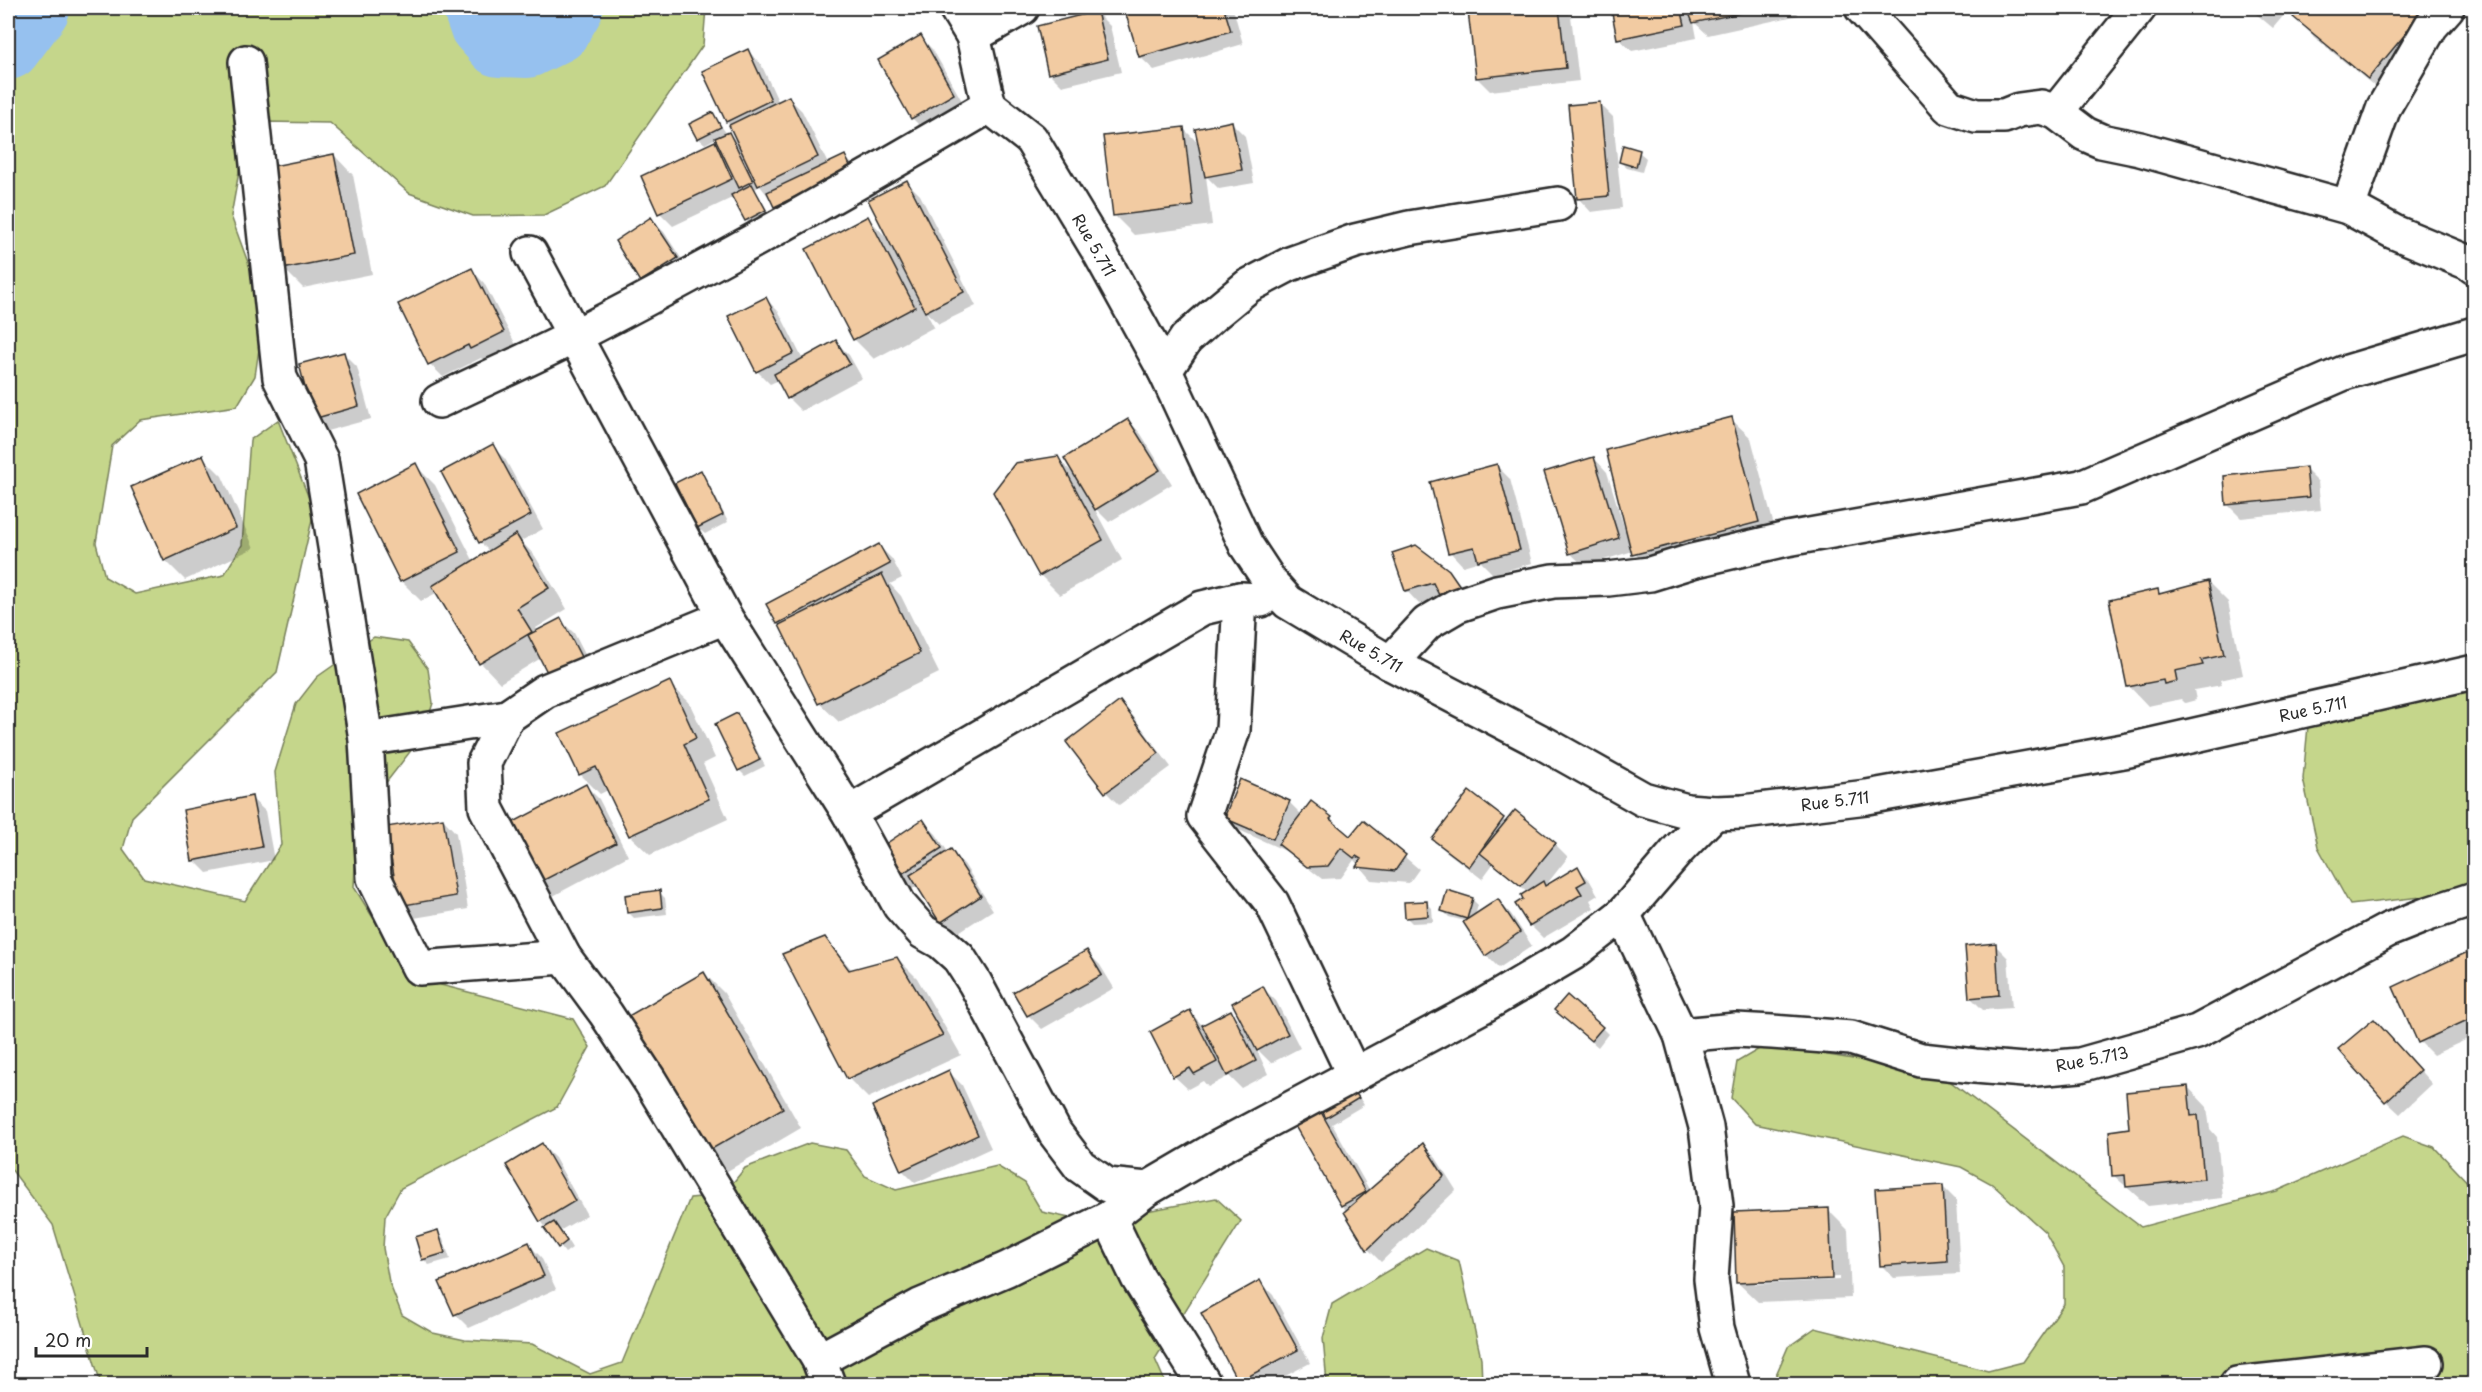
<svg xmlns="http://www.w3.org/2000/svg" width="2482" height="1392" font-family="'Playpen Sans',sans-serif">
  <rect width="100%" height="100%" fill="#fff"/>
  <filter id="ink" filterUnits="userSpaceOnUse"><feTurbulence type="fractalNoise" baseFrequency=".0167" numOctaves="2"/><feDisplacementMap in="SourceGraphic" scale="12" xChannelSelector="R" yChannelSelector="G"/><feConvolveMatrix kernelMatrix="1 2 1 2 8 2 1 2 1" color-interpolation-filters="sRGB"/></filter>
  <g filter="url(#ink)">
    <g fill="#c5d68b" stroke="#78805b" stroke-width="1.5">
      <path d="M8 8H706L703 45 605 186 544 215 473 216 409 193 330 123 264 122 243 149 231 216 265 309 255 376 237 406 140 420 112 446 96 543 105 577 135 594 224 575 242 545 250 440 278 420 314 511 277 672 132 817 123 849 144 878 245 901 281 845 275 772 296 704 317 677 374 637 408 642 428 669 433 703 423 735 357 820 354 887 388 942 441 985 573 1019 590 1047 557 1107 401 1188 385 1217 383 1248 389 1282 402 1315 433 1333 465 1340 532 1344 590 1374 622 1363 690 1198 723 1195 745 1168 810 1143 846 1150 865 1176 896 1190 997 1166 1025 1183 1042 1212 1074 1219 1109 1218 1216 1198 1241 1221 1155 1359 1166 1384H101L53 1225 8 1165Z"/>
      <path d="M2474 680V903L2448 894 2350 905 2318 847 2303 779 2308 726Z"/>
      <path d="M1766 1045 1939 1073 2141 1227 2277 1191 2403 1136 2434 1147 2474 1189V1384H1772L1788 1347 1815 1328 1988 1371 2023 1362 2064 1304V1267L2045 1232 1992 1184 1961 1167 1755 1124 1731 1098 1737 1062Z"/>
      <path d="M1426 1248 1459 1261 1481 1358 1482 1384H1327L1323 1338 1332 1304Z"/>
    </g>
    <g fill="#0003" fill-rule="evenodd">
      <path d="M1126 8H1233L1243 44 1154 70 1140 57Z"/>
      <path d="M1517 8H1563L1571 16 1579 81 1490 91 1477 78 1470 13Z"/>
      <path d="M1613 8H1793L1799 15 1708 35 1694 22 1697 38 1632 51 1618 38Z"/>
      <path d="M2249 8H2290L2273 28Z"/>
      <path d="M2302 8H2443L2389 98 2314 37 2295 17Z"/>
      <path d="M1097 13 1110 26 1121 72 1062 86 1049 73Z"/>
      <path d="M920 37 933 50 966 108 926 132 912 118 880 61Z"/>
      <path d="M748 51 761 64 779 103 789 98 802 111 828 164 844 156 851 163 857 177 782 213 760 186 755 189 771 217 753 227 747 221 734 197 673 226 660 213 715 143 721 149 716 138 705 144 698 138 712 114 727 134 729 133 739 144 727 121Z"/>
      <path d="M1600 104 1613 117 1622 208 1591 212 1578 198Z"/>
      <path d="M1232 123 1245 136 1254 183 1219 189 1206 176 1212 225 1134 235 1114 215 1183 128 1200 145Z"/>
      <path d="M1639 152 1646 158 1642 172 1627 168 1620 162Z"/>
      <path d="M334 155 353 175 372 274 303 288 284 269Z"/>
      <path d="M907 182 920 195 976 306 939 324 926 312 934 327 874 359 854 339 868 218 888 239Z"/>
      <path d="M650 219 664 232 690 272 654 294 641 281Z"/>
      <path d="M471 269 484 283 516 345 484 361 481 358 443 377 430 364Z"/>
      <path d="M766 299 779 312 803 360 836 342 849 355 862 378 801 411 788 398 779 380 770 384 757 371Z"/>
      <path d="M344 354 357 367 371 419 327 431 314 418Z"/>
      <path d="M1731 419 1751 438 1778 541 1653 574 1633 551 1584 566 1570 553 1594 458 1607 472 1624 527H1627Z"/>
      <path d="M1128 420 1141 434 1172 484 1109 522 1093 506 1122 560 1060 595 1040 575 1057 458 1076 476Z"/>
      <path d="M492 446 505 459 543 529 521 541 535 556 567 609 536 628 538 632 560 620 574 633 593 670 541 658 500 683 481 663 438 592 421 601 401 581 415 465 435 485 474 562 490 552 480 542 443 472Z"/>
      <path d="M203 457 222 476 254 548 185 580 165 560Z"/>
      <path d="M1497 466 1510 479 1532 563 1493 574 1480 561 1463 566 1450 552Z"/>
      <path d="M2305 469 2318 482 2321 510 2241 518 2228 505Z"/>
      <path d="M700 472 706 478 728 522 705 534 698 528 677 484Z"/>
      <path d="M879 546 892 559 902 578 890 584 901 596 939 673 839 722 819 703 782 627 778 623Z"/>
      <path d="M1448 572 1462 586 1474 603 1442 597 1419 604 1406 590Z"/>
      <path d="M2208 582 2228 602 2243 675 2220 680 2222 685 2194 690 2196 700 2185 703 2181 699 2148 706 2129 686 2157 591 2161 595Z"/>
      <path d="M669 683 689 702 715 758 703 764 728 819 650 855 630 836 608 790 600 794 580 774Z"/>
      <path d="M1120 703 1133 716 1171 767 1119 805 1106 792Z"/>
      <path d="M736 715 742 721 765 766 745 776 739 770Z"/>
      <path d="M586 786 599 799 628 856 553 896 540 882Z"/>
      <path d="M1469 793 1507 823 1555 844 1568 857 1543 889 1577 868 1590 881 1598 895 1590 900 1594 908 1543 938 1530 925 1525 900 1528 892 1493 864 1482 879 1447 852 1434 839Z"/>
      <path d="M251 798 265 811 274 860 207 873 194 860Z"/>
      <path d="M1289 802 1302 815 1331 818 1351 838 1363 822 1419 869 1409 883 1371 880 1354 860 1341 878 1322 879 1288 852 1239 830 1225 817Z"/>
      <path d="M443 819 456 833 468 909 414 918 401 905Z"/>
      <path d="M923 821 936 834 948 852 950 851 964 864 993 910 954 935 941 922 918 885 911 890 898 877Z"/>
      <path d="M659 892 665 898 667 914 634 918 628 912Z"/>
      <path d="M1472 899 1478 905 1475 916 1498 901 1511 914 1532 946 1499 968 1486 955 1465 921 1449 917 1442 910Z"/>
      <path d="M1426 902 1432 908 1433 922 1412 923 1406 917Z"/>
      <path d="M825 939 853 971 897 958 917 978 961 1055 868 1098 848 1078Z"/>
      <path d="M1995 945 2008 958 2012 1008 1983 1010 1970 997Z"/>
      <path d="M2474 951V1036L2433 1055 2420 1042 2395 988Z"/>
      <path d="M1087 952 1100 965 1114 988 1042 1029 1028 1015 1015 992Z"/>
      <path d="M704 973 724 993 801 1128 724 1173 704 1153Z"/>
      <path d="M1263 988 1276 1001 1300 1048 1271 1063 1256 1048 1268 1074 1241 1088 1229 1076 1208 1087 1203 1081 1188 1089 1174 1076 1190 1012 1203 1026 1231 1012 1245 1027Z"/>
      <path d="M1562 1016 1602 1028 1608 1034 1598 1047Z"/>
      <path d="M2387 1034 2432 1084 2400 1114 2386 1101Z"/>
      <path d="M949 1072 962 1085 991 1148 915 1183 902 1170Z"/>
      <path d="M2188 1087 2207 1107 2210 1129 2217 1137 2223 1198 2148 1206 2113 1175 2130 1130Z"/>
      <path d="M1354 1089 1364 1105 1332 1124 1370 1191 1423 1145 1436 1158 1456 1190 1381 1262 1368 1249 1293 1120 1316 1107 1326 1116Z"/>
      <path d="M542 1145 555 1158 587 1215 561 1230 572 1248 565 1253 541 1221Z"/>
      <path d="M1942 1186 1956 1200 1960 1274 1894 1278 1881 1265Z"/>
      <path d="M1828 1210 1848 1230 1851 1298 1758 1302 1738 1283ZM1839 1277V1280L1755 1284V1281Z"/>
      <path d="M437 1232 443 1238 450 1259 429 1265 423 1259Z"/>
      <path d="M528 1244 541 1257 556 1289 469 1328 456 1315 441 1283Z"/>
      <path d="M1260 1282 1273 1295 1310 1363 1270 1384H1242L1239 1381Z"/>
    </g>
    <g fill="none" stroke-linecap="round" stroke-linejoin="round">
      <g stroke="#96c1ef" stroke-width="66">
        <path d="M476 8 482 25 499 44 527 45 557 30 570 8"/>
        <path d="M8 47 37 8"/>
      </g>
    </g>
    <g fill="#f2cba2" stroke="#2b2b2b" stroke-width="1.5">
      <path d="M1124 8H1224L1231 31 1139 57Z"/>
      <path d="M1503 8H1559L1566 68 1476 78 1468 11Z"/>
      <path d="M1611 8H1681L1685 25 1617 39Z"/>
      <path d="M1687 8H1763L1693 23Z"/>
      <path d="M2300 8H2427L2368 79 2293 17Z"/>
      <path d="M1097 11 1108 59 1048 74 1037 26Z"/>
      <path d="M921 35 954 94 911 119 878 60Z"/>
      <path d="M748 49 771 100 726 122 702 71Z"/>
      <path d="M789 96 818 157 758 186 729 125Z"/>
      <path d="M1600 102 1609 196 1577 199 1568 105Z"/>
      <path d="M713 112 721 127 697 139 689 124Z"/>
      <path d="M1232 121 1242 170 1205 177 1195 129Z"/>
      <path d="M1184 127 1193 206 1113 216 1103 136Z"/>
      <path d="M729 132 753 181 739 188 715 138Z"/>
      <path d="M715 141 732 179 658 214 641 176Z"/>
      <path d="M1623 145 1640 150 1636 167 1619 162Z"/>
      <path d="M334 154 354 255 282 269 263 168Z"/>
      <path d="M845 155 852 170 774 207 767 192Z"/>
      <path d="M907 180 964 292 925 312 868 200Z"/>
      <path d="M752 184 766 210 745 221 731 195Z"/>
      <path d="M868 216 915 307 853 340 806 249Z"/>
      <path d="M651 217 678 258 640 282 615 241Z"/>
      <path d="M472 268 504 332 470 349 468 345 428 365 398 304Z"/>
      <path d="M766 297 794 353 756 372 728 316Z"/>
      <path d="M836 340 850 364 787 399 774 374Z"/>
      <path d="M344 352 359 406 313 419 299 364Z"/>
      <path d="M1732 417 1759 522 1632 555 1606 450Z"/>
      <path d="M1128 419 1160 470 1095 510 1064 458Z"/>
      <path d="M493 444 531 515 479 543 441 472Z"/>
      <path d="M203 455 236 528 164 561 131 487Z"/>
      <path d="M1058 456 1103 540 1039 576 993 492 1015 463Z"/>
      <path d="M1594 457 1619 538 1569 554 1544 472Z"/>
      <path d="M416 463 460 552 400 582 356 494Z"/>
      <path d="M1497 464 1520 550 1478 561 1474 547 1448 553 1430 482Z"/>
      <path d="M2306 467 2309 497 2226 505 2224 476Z"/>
      <path d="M701 470 723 515 697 528 675 483Z"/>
      <path d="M516 534 549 588 517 608 532 632 479 664 432 586Z"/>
      <path d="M879 544 890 564 777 624 766 604Z"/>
      <path d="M1416 545 1449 570 1462 589 1440 597 1433 583 1405 591 1392 553Z"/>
      <path d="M882 574 920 653 818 704 779 625Z"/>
      <path d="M2208 581 2224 655 2201 660 2203 665 2175 671 2177 681 2164 684 2163 680 2127 687 2109 600 2158 589 2159 594Z"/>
      <path d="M561 618 581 657 548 674 528 635Z"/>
      <path d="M670 681 696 738 684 744 709 799 629 836 596 767 579 775 559 733Z"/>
      <path d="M1120 701 1159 753 1105 793 1066 742Z"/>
      <path d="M737 713 760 760 738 771 715 724Z"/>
      <path d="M1240 779 1290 801 1273 839 1224 818Z"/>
      <path d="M586 784 616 843 538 883 508 825Z"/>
      <path d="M1469 791 1504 818 1469 867 1432 839Z"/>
      <path d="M252 796 262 847 192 861 183 810Z"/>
      <path d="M1311 801 1332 817 1330 819 1350 836 1363 820 1406 855 1395 871 1356 867 1361 859 1356 856 1354 858 1341 848 1328 866 1307 867 1278 844Z"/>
      <path d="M1515 810 1556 843 1521 886 1480 853Z"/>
      <path d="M443 818 456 896 399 906 386 827Z"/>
      <path d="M923 819 942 848 897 877 878 849Z"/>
      <path d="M951 849 981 896 940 923 910 875Z"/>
      <path d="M1578 866 1586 881 1577 886 1582 894 1529 926 1515 904 1523 899 1521 895 1543 881 1545 886Z"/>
      <path d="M660 890 662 908 627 913 625 895Z"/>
      <path d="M1447 890 1473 898 1467 919 1441 911Z"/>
      <path d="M1498 899 1520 932 1485 956 1463 922Z"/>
      <path d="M1427 901 1428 916 1405 918 1404 902Z"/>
      <path d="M825 937 849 970 897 957 943 1035 847 1079 782 954Z"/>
      <path d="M1996 943 1999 995 1969 998 1965 946Z"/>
      <path d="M2474 949V1017L2418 1043 2393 987Z"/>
      <path d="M1087 950 1102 975 1027 1016 1013 992Z"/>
      <path d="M704 972 783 1108 703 1154 625 1018Z"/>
      <path d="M1263 986 1288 1034 1257 1051 1232 1003Z"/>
      <path d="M1567 995 1603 1027 1591 1041 1554 1010Z"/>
      <path d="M1190 1010 1217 1062 1194 1074 1190 1068 1173 1077 1150 1032Z"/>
      <path d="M1231 1010 1256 1061 1227 1076 1202 1025Z"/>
      <path d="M2374 1019 2420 1070 2385 1102 2338 1049Z"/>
      <path d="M949 1070 978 1135 901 1171 872 1106Z"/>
      <path d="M1348 1081 1359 1098 1326 1118 1316 1100Z"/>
      <path d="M2188 1086 2191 1116 2198 1115 2204 1179 2126 1187 2125 1175 2112 1176 2109 1131 2129 1128 2126 1092Z"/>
      <path d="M1317 1105 1366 1192 1341 1206 1291 1119Z"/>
      <path d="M542 1143 575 1201 540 1222 506 1165Z"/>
      <path d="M1423 1143 1444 1176 1367 1250 1344 1212Z"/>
      <path d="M1943 1185 1947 1261 1880 1266 1875 1189Z"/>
      <path d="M1829 1208 1832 1279 1736 1283 1734 1212Z"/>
      <path d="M554 1222 567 1241 558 1248 544 1228Z"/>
      <path d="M438 1230 445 1253 422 1260 415 1237Z"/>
      <path d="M529 1242 544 1276 454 1315 439 1282Z"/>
      <path d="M1260 1280 1298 1350 1238 1382 1201 1313Z"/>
    </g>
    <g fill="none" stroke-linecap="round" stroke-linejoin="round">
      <g stroke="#2b2b2b" stroke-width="38">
        <g id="minor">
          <path d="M956 8 973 36 989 106"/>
          <path d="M1862 8 1949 107 1976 116H2004L2019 110 2041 107 2056 112 2085 134 2101 141 2140 149 2348 207 2394 232 2469 263 2474 267"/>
          <path d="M973 36 1022 8"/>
          <path d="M246 62 280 378 321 460 366 739 374 878 419 968 564 957"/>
          <path d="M2056 112 2139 8"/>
          <path d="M2348 207 2384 107 2431 26 2447 8"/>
          <path d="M530 253 725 617 849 813 900 906 923 932 941 942 959 958 975 983 1055 1133 1080 1166 1107 1185 1147 1189"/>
          <path d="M1165 371 1186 339 1214 314 1248 286 1290 264 1355 241 1409 228 1558 204"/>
          <path d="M439 401C484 379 530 359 575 336 716 264 853 186 989 106L1031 139 1101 255 1165 371 1246 545 1271 583 1288 602 1390 663 1545 744 1643 799 1687 811 1714 813 1743 812 1867 797 2129 750 2474 672"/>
          <path d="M1240 599 1233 730 1204 816 1272 903 1354 1075"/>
          <path d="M725 617 545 691 507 717 484 763 486 808 564 957 606 1014 650 1081 819 1360 828 1384"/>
          <path d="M1390 663 1427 623 1456 606 1497 592 1553 581 1608 579 1650 574 1692 561 1787 539 2081 487 2344 373 2474 334"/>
          <path d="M366 739 507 717"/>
          <path d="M849 813 1202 608 1240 599 1261 600"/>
          <path d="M1623 914 1681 1035 1706 1127 1716 1206 1711 1279 1717 1328 1733 1384"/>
          <path d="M1681 1035 1736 1030 1772 1032 1851 1038 1921 1060 1975 1066 2024 1070 2080 1065 2197 1032 2388 930 2428 914 2474 899"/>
          <path d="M1109 1218 1138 1278 1204 1384"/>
          <path d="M819 1360 920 1306 1007 1269 1109 1218 1147 1189 1219 1147 1481 1007 1573 953 1623 914 1679 849 1714 813"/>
          <path d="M2237 1384 2426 1363"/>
        </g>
      </g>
      <use href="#minor" stroke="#fff" stroke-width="33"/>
    </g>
  </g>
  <g text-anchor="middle" stroke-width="4.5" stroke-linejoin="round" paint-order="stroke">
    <g font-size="16" fill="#2b2b2b" stroke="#fff">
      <text transform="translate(1094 245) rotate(60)" y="6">Rue 5.711</text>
      <text transform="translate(1371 651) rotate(30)" y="6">Rue 5.711</text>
      <text transform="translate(2313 709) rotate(-12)" y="6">Rue 5.711</text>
      <text transform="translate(1835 801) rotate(-7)" y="6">Rue 5.711</text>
      <text transform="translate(2092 1059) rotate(-11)" y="6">Rue 5.713</text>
    </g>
  </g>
  <rect width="2482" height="1392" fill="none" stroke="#fff" stroke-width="30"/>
  <rect x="15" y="15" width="2452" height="1362" fill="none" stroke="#2b2b2b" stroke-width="2" filter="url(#ink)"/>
  <path d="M36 1347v9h111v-9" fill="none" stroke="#2b2b2b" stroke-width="3"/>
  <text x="45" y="1347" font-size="18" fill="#2b2b2b" stroke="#ffffff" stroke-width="4.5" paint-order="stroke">20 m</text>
</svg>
